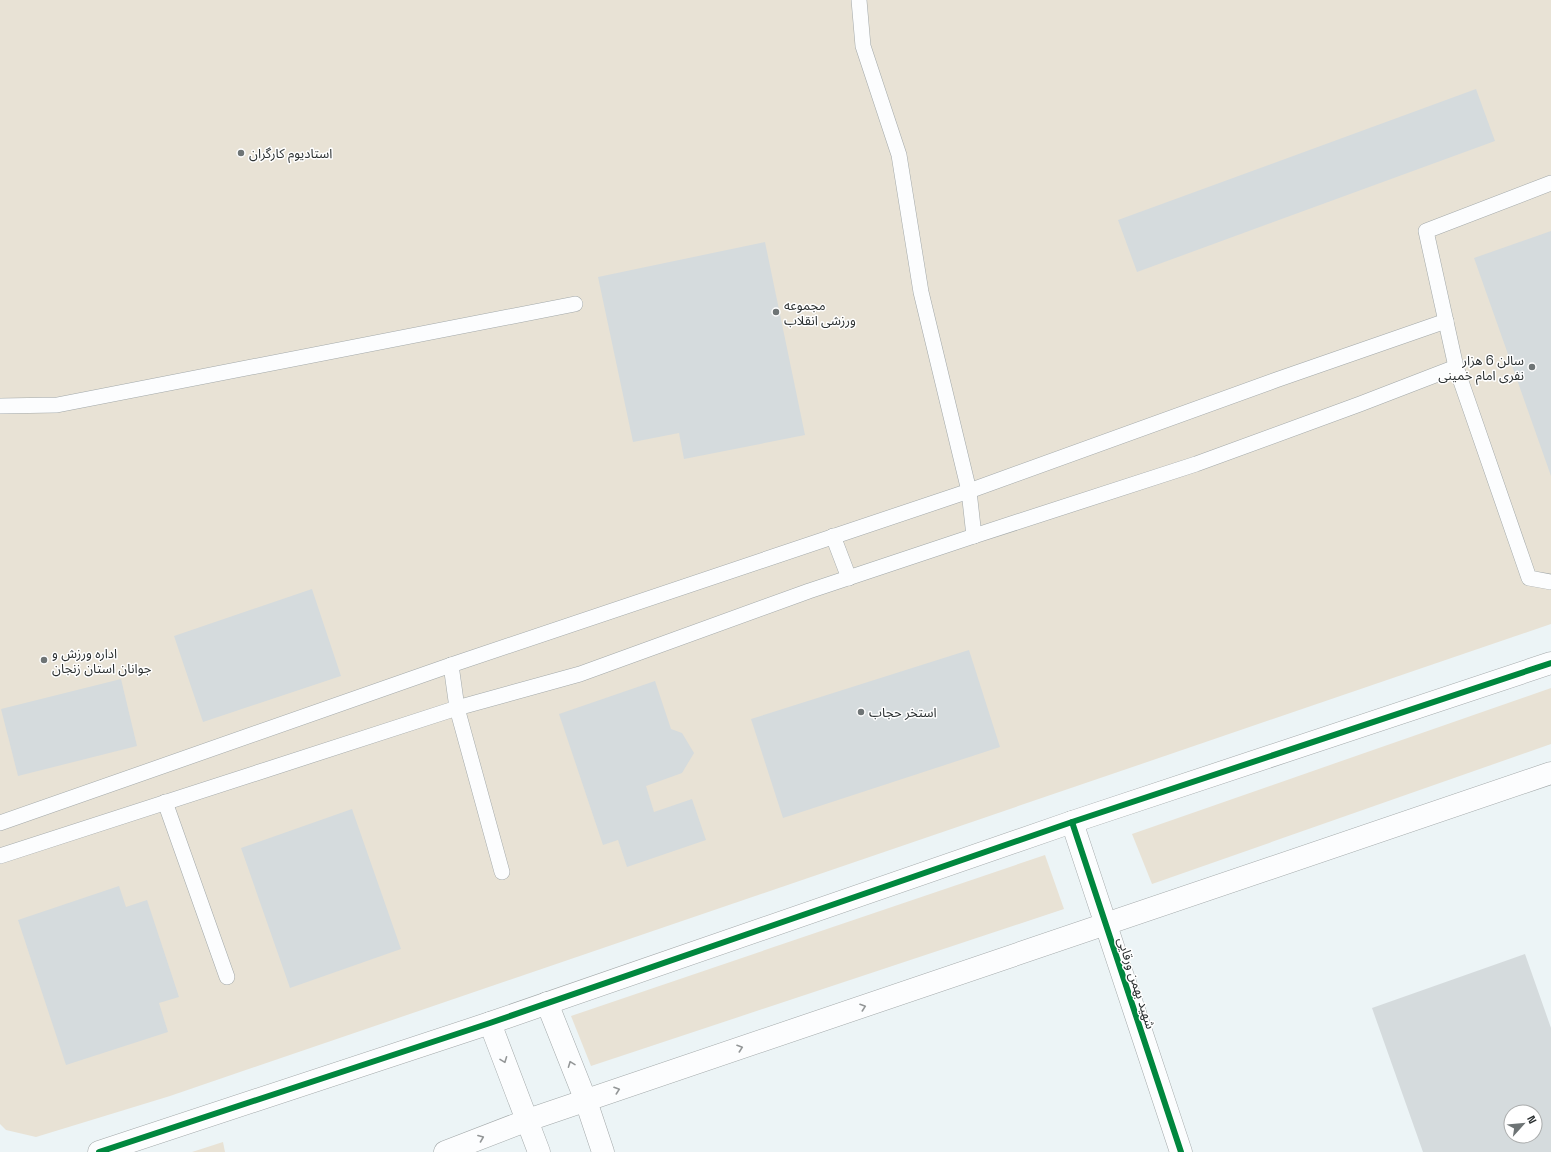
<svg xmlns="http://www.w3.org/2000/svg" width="1551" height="1152" font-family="'Space Grotesk','Noto Sans Arabic',sans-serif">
  <rect width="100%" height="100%" fill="#ecf4f6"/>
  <g fill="#e8e2d5">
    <path d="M0 0H1551V624L170 1096 36 1137 6 1130 0 1124Z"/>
    <path d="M1551 688V744L1152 884 1132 834Z"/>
    <path d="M1045 855 1064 909 591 1066 571 1016Z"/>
    <path d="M223 1142 225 1152H192Z"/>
  </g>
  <g fill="#d5dbdd" fill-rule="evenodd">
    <path d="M1476 89 1495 141 1137 272 1118 220Z"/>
    <path d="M1551 231V476L1474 258Z"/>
    <path d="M765 242 805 435 684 459 679 433 633 442 598 277Z"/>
    <path d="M312 589 341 676 203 722 174 636Z"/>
    <path d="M969 650 1000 747 783 818 751 719Z"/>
    <path d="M121 679 137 746 18 776 1 709Z"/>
    <path d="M655 681 671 729 682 733 694 753 682 773 646 786 654 812 692 799 706 840 627 867 618 840 603 845 559 714Z"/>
    <path d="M352 809 401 949 290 988 241 848Z"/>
    <path d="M119 886 126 907 147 900 179 997 159 1003 168 1032 66 1065 18 920Z"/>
    <path d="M1525 954 1551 1028V1152H1423L1372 1008ZM1511 1112H1535V1136H1511Z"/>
  </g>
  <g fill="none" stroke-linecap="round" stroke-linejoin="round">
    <g stroke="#a2a8a9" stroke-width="16">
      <g id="lane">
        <path d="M859 0 863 46 899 155 921 292 969 491 974 536"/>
        <path d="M1551 183 1426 231 1456 367 1529 578 1551 582"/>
        <path d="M0 406 57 405 575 304"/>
        <path d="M833 536 849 578"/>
        <path d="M451 665 457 708 502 872"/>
        <path d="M165 802 227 977"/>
        <path d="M0 823 451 665 969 491 1276 380 1446 321"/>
        <path d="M0 856 457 708 580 674 809 591 974 536 1196 464 1360 404 1456 367"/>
      </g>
    </g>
    <g stroke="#a2a8a9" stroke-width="23">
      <g id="street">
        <path d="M547 1003 586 1101 603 1152"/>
        <path d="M490 1023 539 1152"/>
      </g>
    </g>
    <g stroke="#a2a8a9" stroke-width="23">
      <g id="secondary">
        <path d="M1072 822 1181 1152"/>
        <path d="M99 1152 490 1023 1072 822 1551 663"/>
        <path d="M445 1152 528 1120 1551 773"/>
      </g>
    </g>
    <use href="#lane" stroke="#fcfdfe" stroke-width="15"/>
    <use href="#street" stroke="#fcfdfe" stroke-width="22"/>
    <use href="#secondary" stroke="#fcfdfe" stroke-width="22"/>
    <g stroke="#fff" stroke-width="8">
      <g id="cycleway">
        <path d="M1072 822 1181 1152"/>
        <path d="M99 1152 490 1023 1072 822 1551 663"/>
      </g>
    </g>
    <use href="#cycleway" stroke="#00873e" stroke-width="6"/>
  </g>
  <defs><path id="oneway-chevron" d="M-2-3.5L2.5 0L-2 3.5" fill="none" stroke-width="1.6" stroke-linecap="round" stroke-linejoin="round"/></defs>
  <g stroke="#939697">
    <use href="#oneway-chevron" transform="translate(863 1007) rotate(-19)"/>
    <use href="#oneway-chevron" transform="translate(740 1048) rotate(-19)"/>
    <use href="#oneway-chevron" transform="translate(504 1060) rotate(69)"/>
    <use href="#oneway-chevron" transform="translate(571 1064) rotate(-111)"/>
    <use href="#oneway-chevron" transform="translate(617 1090) rotate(-19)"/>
    <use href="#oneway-chevron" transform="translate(481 1138) rotate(-21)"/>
  </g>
  <g fill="#6e7475" stroke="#fff" stroke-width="1.5">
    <circle cx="241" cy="153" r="4"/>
    <circle cx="776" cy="312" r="4"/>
    <circle cx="1532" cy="367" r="4"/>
    <circle cx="44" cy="660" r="4"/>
    <circle cx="861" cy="712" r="4"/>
  </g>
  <g text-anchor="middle" stroke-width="3" stroke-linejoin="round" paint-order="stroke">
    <g font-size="13" fill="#2a2f30" stroke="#fff" text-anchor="start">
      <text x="249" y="158">استادیوم کارگران</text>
      <text x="784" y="310">مجموعه<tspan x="784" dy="15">ورزشی انقلاب</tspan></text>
      <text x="1524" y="365" text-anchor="end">سالن 6 هزار<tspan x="1524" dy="15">نفری امام خمینی</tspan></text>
      <text x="52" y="658">اداره ورزش و<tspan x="52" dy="15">جوانان استان زنجان</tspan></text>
      <text x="869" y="717">استخر حجاب</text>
    </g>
    <g font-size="13" fill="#2a2f30" stroke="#fff">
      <text transform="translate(1137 983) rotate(72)" y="5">شهید بهمن ورقایی</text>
    </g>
  </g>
  <g transform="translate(1523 1124) rotate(63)"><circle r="19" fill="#ffffff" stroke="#aaacac"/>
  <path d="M0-3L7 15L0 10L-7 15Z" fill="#6e7475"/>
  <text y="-6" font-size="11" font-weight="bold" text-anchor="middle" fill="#2a2f30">N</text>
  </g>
</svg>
